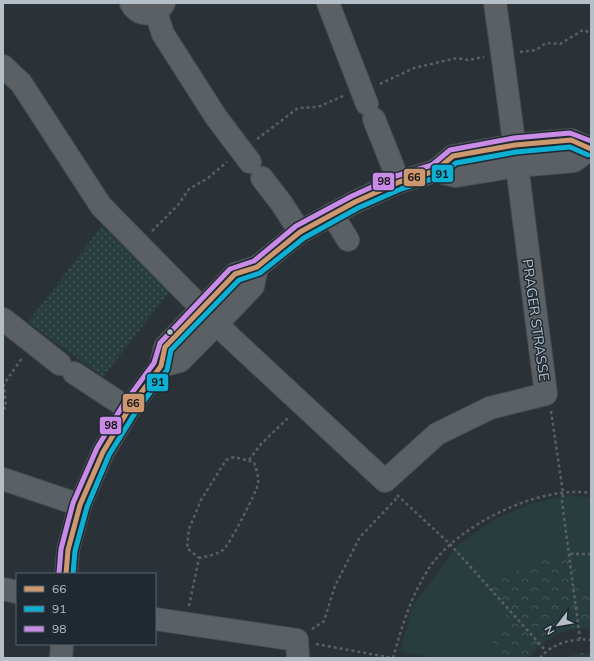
<svg xmlns="http://www.w3.org/2000/svg" width="594" height="661" font-family="Mulish,sans-serif">
  <defs>
    <pattern id="grass-dots" width="8" height="8" patternUnits="userSpaceOnUse"><rect width="8" height="8" fill="#283e3d"/><path d="M2 2h.1M6 6h.1" fill="none" stroke="#455858" stroke-width="1.8" stroke-linecap="round"/></pattern>
    <pattern id="park-crowns" width="20" height="18" patternUnits="userSpaceOnUse"><rect width="20" height="18" fill="#283e3d"/><path d="M2 6a3 3 0 1 1 6 0M12 15a3 3 0 1 1 6 0" fill="none" stroke="#455858"/></pattern>
  </defs>
  <rect width="100%" height="100%" fill="#2b3237"/>
  <g fill="url(#grass-dots)">
    <path d="M102 226 170 291 103 377 28 322Z"/>
    <path d="M581 653 591 654V658H562Z"/>
  </g>
  <path fill="url(#park-crowns)" d="M574 550 578 589 591 591V629C562 627 547 637 528 658H486L495 639 484 591 526 565Z"/>
  <path fill="#283e3d" d="M568 495 591 498V591L578 590 574 550 526 565 484 591 508 618 495 639 486 658H437L400 652 412 607 458 545 499 517 534 503Z"/>
  <g fill="none" stroke-linecap="round" stroke-linejoin="round">
    <g stroke="#484e52" stroke-width="24">
      <g id="minor">
        <path d="M131 3C138 17 156 17 164 3"/>
        <path d="M328 3 367 104"/>
        <path d="M156 12 163 34 216 117 250 162"/>
        <path d="M3 66 21 83 101 206 230 337 385 481 437 434 490 408 546 394C529 264 514 133 495 3"/>
        <path d="M374 119 399 182"/>
        <path d="M435 171 456 176 517 166 574 161 590 149"/>
        <path d="M262 178 282 204 300 232"/>
        <path d="M332 214 348 240"/>
        <path d="M3 319 60 364"/>
        <path d="M161 366 180 361 236 304 253 286 257 267"/>
        <path d="M74 373 129 409"/>
        <path d="M3 479 80 505"/>
        <path d="M66 574 68 550 80 505 103 452 129 409 161 366 165 347 235 274 257 267 300 232 355 202 399 182 435 171 453 156 515 145 571 140 591 149"/>
        <path d="M3 589 17 592"/>
        <path d="M155 619 297 640 298 658"/>
        <path d="M61 658 62 644"/>
      </g>
    </g>
    <g stroke="#595f62" stroke-width="2.5" stroke-dasharray="3 3" stroke-linecap="butt">
      <path d="M520 52 536 50 546 43 560 44 583 30 591 33"/>
      <path d="M380 84 414 68 457 58 468 60 484 57"/>
      <path d="M257 139 298 108 318 107 343 96"/>
      <path d="M152 231 178 205 189 189 208 178 227 162"/>
      <path d="M3 409 6 407 4 384 22 358"/>
      <path d="M551 411 563 493 562 502 580 639"/>
      <path d="M249 460 261 444 288 418"/>
      <path d="M397 495 450 544 546 651"/>
      <path d="M570 554H591"/>
      <path d="M189 606 199 558 187 548 189 529 201 500 226 460 234 457 254 462C256 469 259 476 258 484 256 493 230 544 223 550 216 555 207 556 199 558"/>
      <path d="M312 629 324 621 335 586 360 537 398 497"/>
      <path d="M316 644 393 658"/>
      <path d="M393 658C402 626 411 596 429 568 458 525 539 485 591 493"/>
      <path d="M540 658C552 643 573 638 591 640"/>
    </g>
    <use href="#minor" stroke="#5b6065" stroke-width="22"/>
    <g stroke="#1e2932" stroke-width="8">
      <path id="bus-1" d="M66 574 68 550 80 505 103 452 129 409 161 366 165 347 235 274 257 267 300 232 355 202 399 182 435 171 453 156 515 145 571 140 591 149"/>
    </g>
    <g stroke="#1e2932" stroke-width="8">
      <path id="bus-2" d="M73 574 75 551 87 507 109 455 135 413 167 370 171 350 239 280 260 273 304 238 358 208 401 189 438 177 456 163 516 152 570 147 588 155"/>
    </g>
    <g stroke="#1e2932" stroke-width="8">
      <path id="bus-3" d="M59 573 61 549 73 503 97 448 123 405 154 363 160 343 230 269 254 261 296 226 352 196 396 176 432 165 450 150 514 138 570 133 591 141"/>
    </g>
    <use href="#bus-1" stroke="#cd976f" stroke-width="5"/>
    <use href="#bus-2" stroke="#0dafd3" stroke-width="5"/>
    <use href="#bus-3" stroke="#ca8be6" stroke-width="5"/>
  </g>
  <circle fill="#b5bfc8" stroke="#1e2932" stroke-width="1.5" cx="170" cy="332" r="3.5"/>
  <g text-anchor="middle" stroke-width="3" stroke-linejoin="round" paint-order="stroke">
    <g font-size="14" fill="#b5bfc8" stroke="#1e2932">
      <text transform="translate(536 320) rotate(82)" y="5">PRAGER STRASSE</text>
    </g>
  </g>
  <g stroke="#1e2932" stroke-width="1.5">
    <rect x="431" y="164" width="23" height="19" rx="4" fill="#0dafd3"/>
    <rect x="403" y="168" width="23" height="19" rx="4" fill="#cd976f"/>
    <rect x="372" y="172" width="23" height="19" rx="4" fill="#ca8be6"/>
    <rect x="146" y="373" width="23" height="19" rx="4" fill="#0dafd3"/>
    <rect x="122" y="393" width="23" height="20" rx="4" fill="#cd976f"/>
    <rect x="99" y="416" width="23" height="19" rx="4" fill="#ca8be6"/>
  </g>
  <g font-size="11" text-anchor="middle" font-weight="bold" fill="#111">
    <text x="442" y="178">91</text>
    <text x="414" y="181">66</text>
    <text x="384" y="185">98</text>
    <text x="158" y="386">91</text>
    <text x="133" y="407">66</text>
    <text x="111" y="429">98</text>
  </g>
  <rect width="594" height="661" fill="none" stroke="#b5bfc8" stroke-width="8"/>
  <rect x="16" y="573" width="140" height="72" fill="#1e2932" stroke="#5a656e"/>
  <rect x="24" y="586" width="20" height="6" fill="#cd976f" stroke="#5a656e"/>
  <text x="52" y="593" font-size="12" fill="#b5bfc8">66</text>
  <rect x="24" y="606" width="20" height="6" fill="#0dafd3" stroke="#5a656e"/>
  <text x="52" y="613" font-size="12" fill="#b5bfc8">91</text>
  <rect x="24" y="626" width="20" height="6" fill="#ca8be6" stroke="#5a656e"/>
  <text x="52" y="633" font-size="12" fill="#b5bfc8">98</text>
  <g transform="translate(558 625) rotate(239)" stroke="#1e2932" stroke-width="3" paint-order="stroke">
  <path d="M0-3L7 15L0 10L-7 15Z" fill="#b5bfc8"/>
  <text y="-6" font-size="11" font-weight="bold" text-anchor="middle" fill="#b5bfc8">N</text>
  </g>
</svg>
